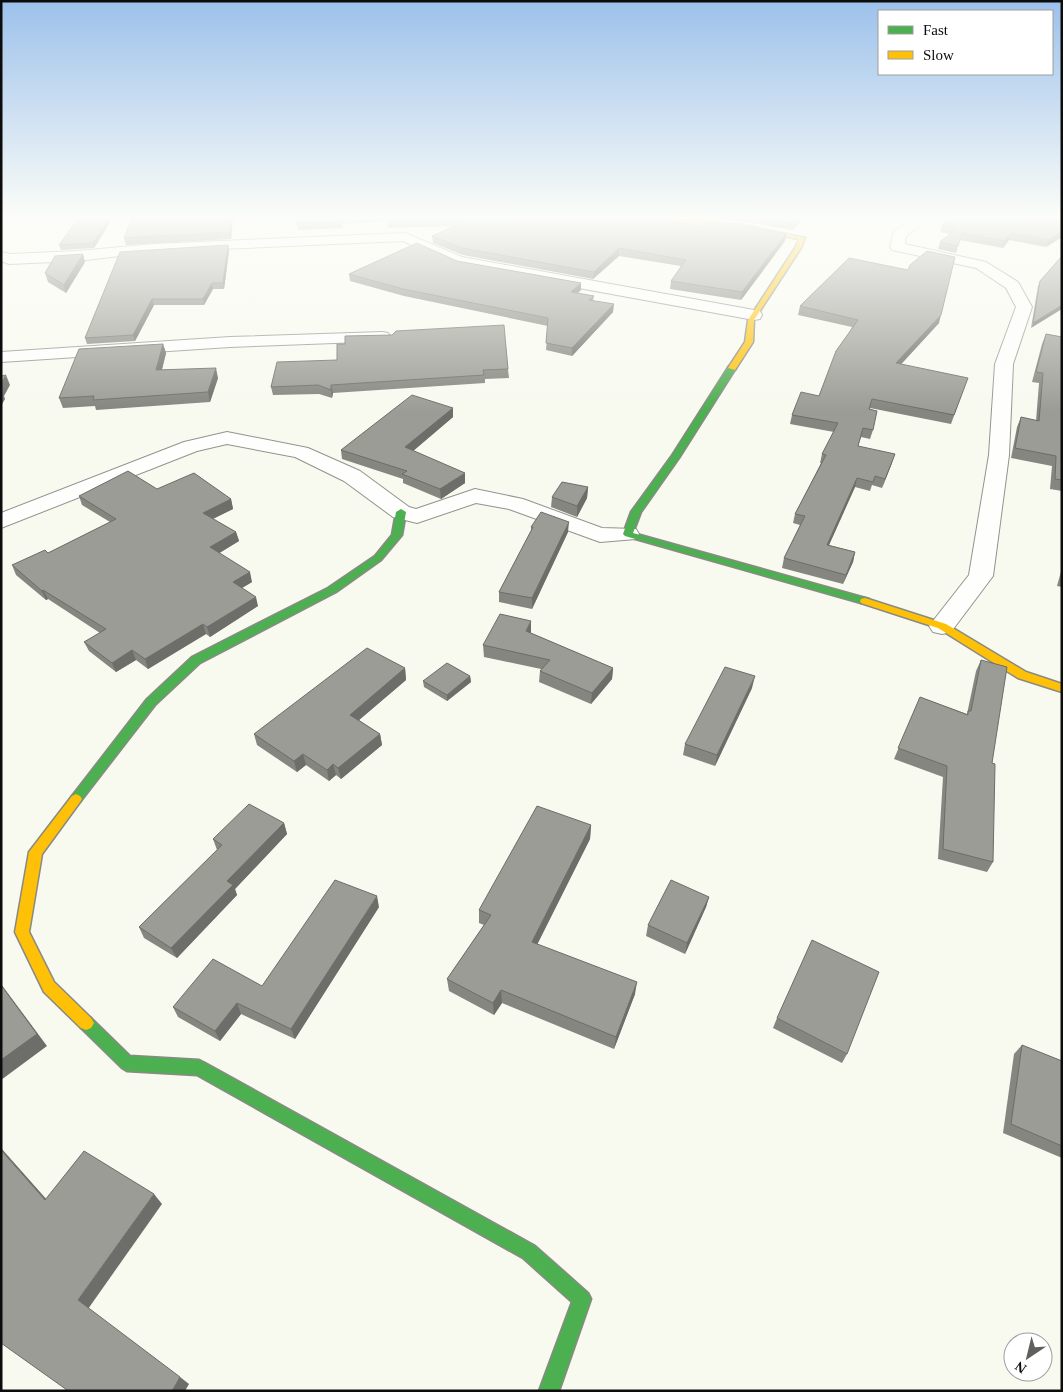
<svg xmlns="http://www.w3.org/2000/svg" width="1063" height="1392" font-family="'Times New Roman',serif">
  <rect width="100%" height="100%" fill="#f8faf0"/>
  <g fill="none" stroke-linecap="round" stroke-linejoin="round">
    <g stroke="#92938f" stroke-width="2">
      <g id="street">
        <path d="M1 216H21L19 219 1 225Z"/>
        <path d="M920 216H936L906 236 905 244 986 262 1018 282 1032 307 1013 364 1009 455 993 576 951 632 942 634 933 632 929 626 969 575 989 455 995 364 1016 307 1006 288 976 268 892 250 890 247 894 231Z"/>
        <path d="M405 233 462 257 754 310 760 311 762 315 760 319 754 320 458 266 403 241 153 252 78 261 9 264 1 261V252L11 254 78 251 153 244Z"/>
        <path d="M382 332 388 333 391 337 388 341 230 347 1 362V352L230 337Z"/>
        <path d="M227 432 308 448 360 471 409 507 416 509 475 489 523 499 602 528 636 529 639 534 636 539 600 542 509 509 476 503 417 523 393 517 344 481 295 457 227 444 197 451 1 528V513L184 442Z"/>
      </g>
    </g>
    <g stroke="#898a85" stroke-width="3">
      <g id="fast">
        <path d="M729 366 736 368 679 458 641 512 633 533 869 599 870 601 869 603H861L625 536 623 534 631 512 671 457Z"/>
        <path d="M401 509 406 512 402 535 381 560 336 592 200 663 155 705 80 802 76 804 72 802 70 799 72 796 147 699 192 657 328 588 375 556 392 535 396 512Z"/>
        <path d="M86 1016 91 1018 130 1056 199 1060 205 1063 535 1246 588 1293 591 1299 559 1391H539L572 1302 523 1258 197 1075 127 1071 122 1068 81 1028 78 1023 81 1018Z"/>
      </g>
    </g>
    <g stroke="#898a85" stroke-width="3">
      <g id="slow">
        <path d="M645 218 743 225 805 238 801 248 754 320 753 342 735 370 728 368 745 342 748 320 795 248 799 239 743 229 647 221Z"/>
        <path d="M865 598 946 624 1026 672 1062 684V692L1018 678 938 628 861 603 860 601 861 599Z"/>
        <path d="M76 794 80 796 82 799 80 802 42 854 29 932 54 982 91 1018 94 1023 91 1028 86 1030 81 1028 44 992 15 932 29 852 72 796Z"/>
      </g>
    </g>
    <use href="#street" fill="#fefefd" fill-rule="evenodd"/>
    <use href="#fast" fill="#4caf50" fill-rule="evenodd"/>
    <use href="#slow" fill="#ffc107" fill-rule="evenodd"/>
  </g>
  <g fill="#868681">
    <path d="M114 216 94 248 61 250 59 245Z"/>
    <path d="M133 216H639L643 218 705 226 786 234 785 241 741 300 670 289 671 281 681 266 619 256 593 279 463 255 433 243 432 236 454 226 388 228 387 221 343 224 342 228 298 230 296 223 298 216 233 219 231 239 126 245 124 238Z"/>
    <path d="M716 216H804L793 230 743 221 716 219Z"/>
    <path d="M852 216H875L874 218Z"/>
    <path d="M1062 218V237L1046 247 1009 240 1003 248 960 240 956 253 938 249 940 242 950 234 940 232 942 225Z"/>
    <path d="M228 245 229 251 224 289H213L204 305H154L135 341 87 344 85 338Z"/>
    <path d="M83 254 85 262 66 293 48 282 45 273Z"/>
    <path d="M1061 257 1031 328 1038 286 1040 281Z"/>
    <path d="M457 261 581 283V290L578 293 594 296 593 301 613 312 572 356 546 350 548 326 404 296 350 281 349 274Z"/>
    <path d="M800 306 939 323 901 364 965 386 951 424 870 408 873 430 870 439 861 437 858 446 892 463 882 488 872 485 870 491 855 487 829 545 855 552 853 562 843 584 782 568 784 558 800 525 793 523 795 514 821 463H820L822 454 834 432 790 424 792 415 819 396 852 327 798 315Z"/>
    <path d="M1046 334 1062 337V491L1050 489 1052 466 1011 458 1017 427 1021 417 1036 421 1039 383 1032 382 1042 344Z"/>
    <path d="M163 344 166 353 162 370 218 378 210 402 96 410 95 406 63 408 59 398Z"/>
    <path d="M337 360 508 369 509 378 485 379V383L333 393 332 398 319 394 273 395 271 387Z"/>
    <path d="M453 408V417L413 451 465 483 441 499 403 483V479L342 459 341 450Z"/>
    <path d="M588 487 587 498 577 517 551 507 552 497Z"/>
    <path d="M157 489 231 499 233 509 213 519 236 532 239 541 219 553 252 582 242 588 258 606 210 637 206 634 148 669 136 660 116 672 89 651 84 642 100 633 48 599 46 600 16 575 12 565 48 553 110 522 82 505 79 496Z"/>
    <path d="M531 527 568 532 532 609 499 602V592L531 531Z"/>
    <path d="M1062 568V587L1057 586Z"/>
    <path d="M531 632V633L613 668 612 679 591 704 539 682 540 671 541 669 484 657 483 645Z"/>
    <path d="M981 660 992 763 993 862 987 872 938 859 943 777 894 759 920 697 967 714 976 671Z"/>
    <path d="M405 668 406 680 359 720 380 734 382 745 341 779 336 775 329 781 306 765 297 772 257 745 254 734Z"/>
    <path d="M470 676 471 682 447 701 424 687 423 681Z"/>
    <path d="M752 688 715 766 683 755 685 744Z"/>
    <path d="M284 823 287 834 235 889 237 895 177 958 144 938 139 927 217 850 213 839Z"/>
    <path d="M591 825 590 839 537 944 635 994 614 1049 502 1003 494 1015 449 991 447 979 484 925 479 923V910Z"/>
    <path d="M709 897 706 907 685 954 646 936 648 925Z"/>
    <path d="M379 907 295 1039 241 1014 220 1041 178 1017 173 1007 262 986Z"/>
    <path d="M777 1018 847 1054 842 1063 773 1028Z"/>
    <path d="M1022 1045 1062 1061V1158L1003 1133 1014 1054Z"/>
  </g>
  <g fill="#6d6d69">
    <path d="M110 216H114L94 248 93 243Z"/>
    <path d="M232 216H233V219L231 239 229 232Z"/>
    <path d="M800 216H804L793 230 794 224Z"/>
    <path d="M1062 231V237L1046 247 1049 240Z"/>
    <path d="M1011 233 1009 240 1003 248 1005 241Z"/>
    <path d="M786 234 785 241 741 300 742 292Z"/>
    <path d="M228 245 229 251 224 289 223 283Z"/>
    <path d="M619 248V256L593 279 594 272Z"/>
    <path d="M83 254 85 262 66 293 64 285Z"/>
    <path d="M212 283 213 289 204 305 203 299Z"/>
    <path d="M581 283V290L571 299V292Z"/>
    <path d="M152 299 154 305 135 341 133 335Z"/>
    <path d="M614 304 613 312 572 356V348Z"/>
    <path d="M1062 305V309L1031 328 1033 323Z"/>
    <path d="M941 315 939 323 894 372 896 363Z"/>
    <path d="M163 344 166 353 159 380 156 370Z"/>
    <path d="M216 368 218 378 210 402 208 392Z"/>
    <path d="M6 375 10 385 4 396 5 399 1 406V383Z"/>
    <path d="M331 385 333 393 332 398 331 390Z"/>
    <path d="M453 408V417L406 457 405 447Z"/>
    <path d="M895 454 892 463 882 488 885 479Z"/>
    <path d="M465 473V483L441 499 440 489Z"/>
    <path d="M857 478 855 487 825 554 827 545Z"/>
    <path d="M588 487 587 498 577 517V506Z"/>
    <path d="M231 499 233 509 206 522 203 513Z"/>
    <path d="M569 522 568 532 532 609V598Z"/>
    <path d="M236 532 239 541 213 557 210 547Z"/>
    <path d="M855 552 853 562 843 584 846 575Z"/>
    <path d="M250 572 252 582 235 592 233 582Z"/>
    <path d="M43 590 48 599 46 600 42 591Z"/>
    <path d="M256 597 258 606 210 637 207 627Z"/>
    <path d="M531 621V632L526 642V631Z"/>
    <path d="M203 624 206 634 148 669 145 659Z"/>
    <path d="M132 650 136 660 116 672 112 663Z"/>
    <path d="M405 668 406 680 352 726 350 715Z"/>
    <path d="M613 668 612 679 591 704 592 693Z"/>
    <path d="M470 676 471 682 447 701V695Z"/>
    <path d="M755 676 752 688 715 766 717 755Z"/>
    <path d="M380 734 382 745 341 779 338 768Z"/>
    <path d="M303 754 306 765 297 772 294 761Z"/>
    <path d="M333 764 336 775 329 781 327 770Z"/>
    <path d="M284 823 287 834 235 889 237 895 177 958 171 948 227 881Z"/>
    <path d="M591 825 590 839 532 955V942Z"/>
    <path d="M377 896 379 907 295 1039 291 1029Z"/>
    <path d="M709 897 706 907 685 954 687 943Z"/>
    <path d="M637 982 635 994 614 1049 616 1037Z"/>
    <path d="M1 984 47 1046 1 1080Z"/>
    <path d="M501 990 502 1003 494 1015 493 1003Z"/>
    <path d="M237 1003 241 1014 220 1041 215 1031Z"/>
    <path d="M1 1148 56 1210 45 1200 1 1150Z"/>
    <path d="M154 1194 162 1204 88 1309 78 1300Z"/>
    <path d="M180 1377 189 1384 185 1391H172Z"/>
  </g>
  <g fill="#9c9c96" stroke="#6d6d69">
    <path d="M80 216H110L93 243 59 245Z"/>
    <path d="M133 216H232L229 232 124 238Z"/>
    <path d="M298 216H363L342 217 341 222 296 223Z"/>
    <path d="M387 216H639L643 218 705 226 707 223 744 226 786 234 742 292 671 281 686 260 619 248 594 272 462 248 432 236 470 219 387 221Z"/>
    <path d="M750 216H800L794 224Z"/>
    <path d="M954 216H1050L1062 218V231L1049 240 1011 233 1005 241 962 233 958 246 940 242 958 228 942 225Z"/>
    <path d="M417 243 457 261 581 283 571 292 594 296 589 300 614 304 572 348 546 343 548 318 403 289 349 274Z"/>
    <path d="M228 245 223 283H212L203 299H152L133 335 85 338 120 252Z"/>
    <path d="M927 251 955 257 941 315 896 363 968 378 954 415 872 399 869 409 877 411 873 430 863 428 858 446 895 454 885 479 875 476 873 482 857 478 827 545 855 552 846 575 784 558 805 516 795 514 826 455 822 454 838 423 792 415 801 392 819 396 836 351 858 320 800 306 849 258 908 270 910 265Z"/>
    <path d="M83 254 64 285 45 273 55 256Z"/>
    <path d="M1061 257H1062V305L1033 323 1040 281Z"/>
    <path d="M504 325 508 369 483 370 484 375 331 385V390L318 385 271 387 277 362 337 360V344H345V336L392 335 396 331Z"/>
    <path d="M1046 334 1062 337V480L1055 479 1056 456 1015 448 1021 417 1039 421 1043 373 1036 372Z"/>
    <path d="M163 344 156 370 216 368 208 392 93 400 94 396 59 398 79 349Z"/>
    <path d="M6 375 1 383V376Z"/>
    <path d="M412 395 453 408 405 447 465 473 440 489 402 474 407 471 341 450Z"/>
    <path d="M128 471 157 489 194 473 231 499 203 513 236 532 210 547 250 572 233 582 256 597 207 627 203 624 145 659 132 650 112 663 84 642 106 629 43 590 42 591 12 565 45 550 48 553 116 519 79 496Z"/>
    <path d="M562 482 588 487 577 506 552 497Z"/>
    <path d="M541 512 569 522 532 598 499 592 533 527H531Z"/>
    <path d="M500 614 531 621 526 631 613 668 592 693 540 671 550 660 483 645Z"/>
    <path d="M367 648 405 668 350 715 380 734 338 768 333 764 327 770 303 754 294 761 254 734Z"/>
    <path d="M981 660 1007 667 992 763 995 764 993 862 943 849 947 766 898 748 920 697 968 715V711H971Z"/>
    <path d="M447 663 470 676 447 695 423 681Z"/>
    <path d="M725 667 755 676 717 755 685 744Z"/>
    <path d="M249 804 284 823 227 881 233 885 171 948 139 927 222 845 213 839Z"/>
    <path d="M537 806 591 825 532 942 637 982 616 1037 501 990 493 1003 447 979 491 915 479 910Z"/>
    <path d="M335 880 377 896 291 1029 237 1003 215 1031 173 1007 213 959 262 986Z"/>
    <path d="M671 880 709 897 687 943 648 925Z"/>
    <path d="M812 940 879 972 847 1054 777 1018Z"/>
    <path d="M1 985 37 1034 1 1060Z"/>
    <path d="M1022 1045 1062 1061V1146L1011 1124Z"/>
    <path d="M1 1150 45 1200 84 1151 154 1194 78 1300 180 1377 172 1391H67V1390L1 1343Z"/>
  </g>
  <linearGradient id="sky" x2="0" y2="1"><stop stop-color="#9cc1eb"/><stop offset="0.53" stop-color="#fcfdf8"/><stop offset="1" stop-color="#fcfdf8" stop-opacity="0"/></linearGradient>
  <rect width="1063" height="411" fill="url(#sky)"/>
  <rect width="1063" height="1392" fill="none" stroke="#0c0c0c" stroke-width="5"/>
  <rect x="878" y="10" width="175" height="65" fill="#ffffff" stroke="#9e9e9e"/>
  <rect x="888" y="26" width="25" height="8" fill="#4caf50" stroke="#9e9e9e"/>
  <text x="923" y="35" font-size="15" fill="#0c0c0c">Fast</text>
  <rect x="888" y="51" width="25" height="8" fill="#ffc107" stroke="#9e9e9e"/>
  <text x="923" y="60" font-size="15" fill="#0c0c0c">Slow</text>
  <g transform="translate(1028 1357) rotate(215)"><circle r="24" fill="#ffffff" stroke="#9e9e9e"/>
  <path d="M0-4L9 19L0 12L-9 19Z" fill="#5f5f5c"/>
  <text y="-8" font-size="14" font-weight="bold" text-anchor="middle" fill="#0c0c0c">N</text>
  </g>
</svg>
